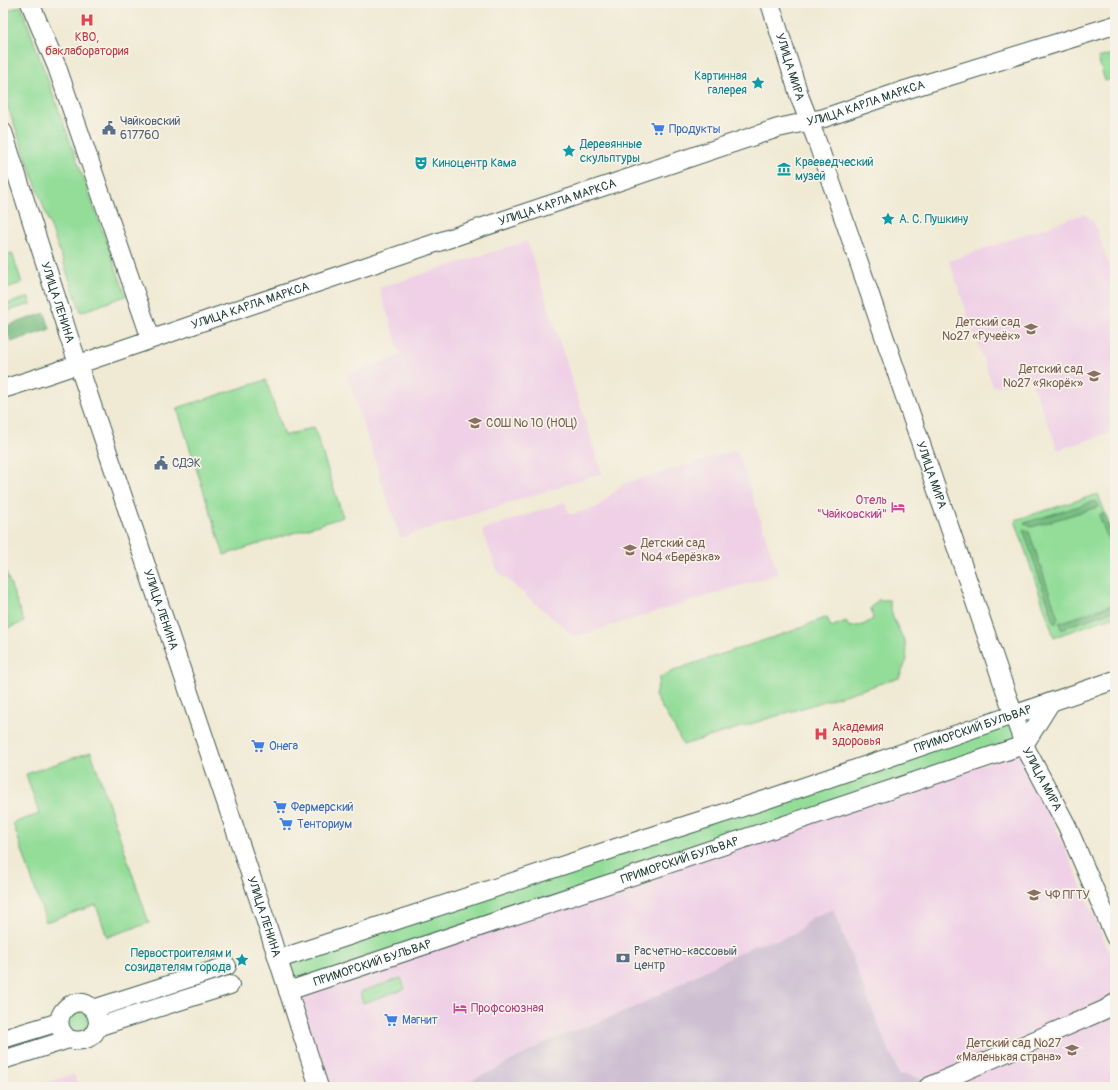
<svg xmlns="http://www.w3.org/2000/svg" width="1118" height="1090" font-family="Pangolin,sans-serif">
  <rect width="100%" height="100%" fill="#f7f3e8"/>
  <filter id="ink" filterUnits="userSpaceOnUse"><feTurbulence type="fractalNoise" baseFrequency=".025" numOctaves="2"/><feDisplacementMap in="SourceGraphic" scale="8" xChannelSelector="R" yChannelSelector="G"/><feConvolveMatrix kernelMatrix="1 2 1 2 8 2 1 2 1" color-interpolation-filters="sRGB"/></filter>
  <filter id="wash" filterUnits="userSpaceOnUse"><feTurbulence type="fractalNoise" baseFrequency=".012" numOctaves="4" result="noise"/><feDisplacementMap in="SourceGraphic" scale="16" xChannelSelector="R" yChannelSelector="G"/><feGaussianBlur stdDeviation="0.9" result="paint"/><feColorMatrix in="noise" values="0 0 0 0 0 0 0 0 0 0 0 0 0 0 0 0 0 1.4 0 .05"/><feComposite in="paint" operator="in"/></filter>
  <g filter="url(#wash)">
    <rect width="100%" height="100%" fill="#f0ead4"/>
    <g fill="#efd0e6">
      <path d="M1083 214 1093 220 1115 282V431L1058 450 1030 378 993 387 949 261Z"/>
      <path d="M527 241 602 473 400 538 347 374 401 356 379 288Z"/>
      <path d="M737 450 778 574 575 637 497 571 482 530 565 502 570 515 597 507 623 484Z"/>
      <path d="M1023 751 1115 965V996L924 1080 907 1074 900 1076 893 1058 884 1040 811 918 796 934 781 939 629 1010 548 1041 494 1070 457 1087H326L296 995Z"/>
      <path d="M1115 1010V1087H952V1085Z"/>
      <path d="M74 1074 78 1087H32Z"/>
    </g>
    <path fill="#cdbed2" d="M833 909 884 1040 893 1058 899 1075 907 1074 924 1080 926 1087H457L494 1070 548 1041 629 1010 755 945 781 939 795 934 811 918Z"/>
    <g fill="#93dd99" stroke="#598d66">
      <path d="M21 6 126 296 81 312 3 93V12Z"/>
      <path d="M1115 53V78L1105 81 1098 58Z"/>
      <path d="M12 253 22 283 3 289V256Z"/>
      <path d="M29 297 31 304 4 312 3 305Z"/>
      <path d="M266 380 284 436 314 427 343 517 224 555 177 408Z"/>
      <path d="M1098 494 1115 540V616L1054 637 1015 520Z"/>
      <path d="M3 564 24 622 3 630Z"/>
      <path d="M878 600H889L893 618 905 642 907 660 899 678 683 745 675 729 655 696 660 677 683 667 795 630 827 617 831 627 846 621 849 627 863 625 873 619 871 608Z"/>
      <path d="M1013 715 1024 745 288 991 279 959Z"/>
      <path d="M91 752 149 923 107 937 96 905 46 922 13 823 39 814 26 774Z"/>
      <path d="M401 978 405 989 363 1003 360 992Z"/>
      <path d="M79 1010 86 1014 89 1022 86 1030 79 1034 71 1032 66 1017Z"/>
    </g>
    <g fill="#76bc81" stroke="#4a7c5a">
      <path d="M45 313 50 329 11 342 6 326Z"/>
      <path d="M1095 501 1098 507 1032 527 1024 523Z"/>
      <path d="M1103 513 1115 545V558L1099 515Z"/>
      <path d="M1023 529 1029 532 1058 618 1055 624Z"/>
      <path d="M1115 604V610L1061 629 1059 623Z"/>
    </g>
  </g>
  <g filter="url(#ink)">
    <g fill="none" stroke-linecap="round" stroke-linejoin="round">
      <g stroke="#3e574c" stroke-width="20">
        <g id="minor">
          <path d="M30 3 57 67 151 339"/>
          <path id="s1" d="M770 3 800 98 815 136 855 251 1024 745 1067 826 1115 937"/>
          <path id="s2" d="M3 132 69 337 258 897 319 1087"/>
          <path id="s3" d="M3 389C85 363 166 334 248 306 425 247 601 187 778 128L824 118 905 90 1115 25"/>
          <path id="s4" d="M279 959 640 840 768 799 1115 680"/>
          <path id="s5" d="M288 991 1024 745 1051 702"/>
          <path d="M93 1009 227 966"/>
          <path d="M97 1027 230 985"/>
          <path d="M3 1039 59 1022"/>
          <path d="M3 1060 69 1039C81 1043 95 1039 98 1025 98 1020 97 1014 94 1010 76 988 43 1019 69 1039"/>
          <path d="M928 1087 1104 1010 1115 1003"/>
        </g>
      </g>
      <use href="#minor" stroke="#fff" stroke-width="18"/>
    </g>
  </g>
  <defs>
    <g id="hospital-bare" transform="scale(1.08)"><path d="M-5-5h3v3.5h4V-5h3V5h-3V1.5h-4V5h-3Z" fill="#e0444e" stroke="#f7f3e8" stroke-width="2.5" paint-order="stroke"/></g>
    <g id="sight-bare" transform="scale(1.08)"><path d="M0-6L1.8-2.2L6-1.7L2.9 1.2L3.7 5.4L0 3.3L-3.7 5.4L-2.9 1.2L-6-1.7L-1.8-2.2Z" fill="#0f9aa8" stroke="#f7f3e8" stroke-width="2.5" paint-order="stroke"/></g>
    <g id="civic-bare" transform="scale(1.08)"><path d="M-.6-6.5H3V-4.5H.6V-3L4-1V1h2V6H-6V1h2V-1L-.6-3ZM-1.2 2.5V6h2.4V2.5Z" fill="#5c6f8a" stroke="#f7f3e8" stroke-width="2.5" paint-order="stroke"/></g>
    <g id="supermarket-bare" transform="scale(1.08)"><path d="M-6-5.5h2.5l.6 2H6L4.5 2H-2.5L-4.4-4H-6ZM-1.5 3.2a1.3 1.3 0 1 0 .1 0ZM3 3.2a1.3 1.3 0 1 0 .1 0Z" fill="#3f7fe0" stroke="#f7f3e8" stroke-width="2.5" paint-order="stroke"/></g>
    <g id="theatre-bare" transform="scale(1.08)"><path d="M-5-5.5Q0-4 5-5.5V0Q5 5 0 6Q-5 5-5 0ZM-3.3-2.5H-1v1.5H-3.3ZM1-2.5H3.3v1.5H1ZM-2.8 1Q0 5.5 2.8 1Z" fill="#0f9aa8" stroke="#f7f3e8" stroke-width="2.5" paint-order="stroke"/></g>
    <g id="museum-bare" transform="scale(1.08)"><path d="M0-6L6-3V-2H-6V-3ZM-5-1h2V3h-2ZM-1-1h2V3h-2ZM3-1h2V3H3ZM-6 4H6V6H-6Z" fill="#0f9aa8" stroke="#f7f3e8" stroke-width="2.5" paint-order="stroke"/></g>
    <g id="school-bare" transform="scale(1.08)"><path d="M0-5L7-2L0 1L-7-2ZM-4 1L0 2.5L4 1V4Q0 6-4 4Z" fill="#8d6e63" stroke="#f7f3e8" stroke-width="2.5" paint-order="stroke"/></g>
    <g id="hotel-bare" transform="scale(1.08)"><path d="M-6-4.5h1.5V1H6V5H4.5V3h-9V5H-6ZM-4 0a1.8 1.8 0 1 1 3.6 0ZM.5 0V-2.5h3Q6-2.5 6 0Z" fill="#d1479c" stroke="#f7f3e8" stroke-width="2.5" paint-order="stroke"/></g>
    <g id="university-bare" transform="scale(1.08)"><path d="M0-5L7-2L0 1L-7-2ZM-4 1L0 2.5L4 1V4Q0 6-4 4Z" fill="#8d6e63" stroke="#f7f3e8" stroke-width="2.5" paint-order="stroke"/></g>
    <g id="bank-bare" transform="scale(1.08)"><path d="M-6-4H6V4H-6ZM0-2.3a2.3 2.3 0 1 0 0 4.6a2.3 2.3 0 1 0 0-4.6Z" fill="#5c6f8a" stroke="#f7f3e8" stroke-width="2.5" paint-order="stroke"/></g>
  </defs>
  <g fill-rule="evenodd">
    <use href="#hospital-bare" x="87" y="20"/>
    <use href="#sight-bare" x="758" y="83"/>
    <use href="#civic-bare" x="109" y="128"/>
    <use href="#supermarket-bare" x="658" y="129"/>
    <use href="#sight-bare" x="569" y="151"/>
    <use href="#theatre-bare" x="421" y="163"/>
    <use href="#museum-bare" x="784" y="169"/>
    <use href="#sight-bare" x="888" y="219"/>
    <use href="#school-bare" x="1031" y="329"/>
    <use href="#school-bare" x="1094" y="376"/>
    <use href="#school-bare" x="475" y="423"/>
    <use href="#civic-bare" x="161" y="463"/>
    <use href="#hotel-bare" x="898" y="507"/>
    <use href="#school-bare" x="630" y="550"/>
    <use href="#hospital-bare" x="821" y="734"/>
    <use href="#supermarket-bare" x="258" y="746"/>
    <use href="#supermarket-bare" x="280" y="807"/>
    <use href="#supermarket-bare" x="286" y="824"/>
    <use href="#university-bare" x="1034" y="895"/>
    <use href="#bank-bare" x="623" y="958"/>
    <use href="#sight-bare" x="242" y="960"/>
    <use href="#hotel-bare" x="460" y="1008"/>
    <use href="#supermarket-bare" x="391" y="1020"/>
    <use href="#school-bare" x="1072" y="1050"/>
  </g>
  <g text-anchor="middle" stroke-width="3.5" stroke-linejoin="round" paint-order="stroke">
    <g font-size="12" fill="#be3a42" stroke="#f7f3e8">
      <text x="87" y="41">КВО,<tspan x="87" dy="14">баклаборатория</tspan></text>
      <text x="832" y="731" text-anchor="start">Академия<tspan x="832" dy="14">здоровья</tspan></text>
    </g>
    <g font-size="12" fill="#1f3d34" stroke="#f7f3e8">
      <text dy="4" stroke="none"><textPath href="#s1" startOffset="67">УЛИЦА МИРА</textPath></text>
      <text dy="4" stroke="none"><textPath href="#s3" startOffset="909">УЛИЦА КАРЛА МАРКСА</textPath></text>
      <text dy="4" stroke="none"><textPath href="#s3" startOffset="585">УЛИЦА КАРЛА МАРКСА</textPath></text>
      <text dy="4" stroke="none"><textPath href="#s2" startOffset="179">УЛИЦА ЛЕНИНА</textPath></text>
      <text dy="4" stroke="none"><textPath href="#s3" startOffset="261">УЛИЦА КАРЛА МАРКСА</textPath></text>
      <text dy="4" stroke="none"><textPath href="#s1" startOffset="499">УЛИЦА МИРА</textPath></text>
      <text dy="4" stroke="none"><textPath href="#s2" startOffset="503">УЛИЦА ЛЕНИНА</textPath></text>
      <text dy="4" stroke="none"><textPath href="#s4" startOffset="731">ПРИМОРСКИЙ БУЛЬВАР</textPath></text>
      <text dy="4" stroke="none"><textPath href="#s1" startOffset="823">УЛИЦА МИРА</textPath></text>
      <text dy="4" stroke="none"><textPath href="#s5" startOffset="413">ПРИМОРСКИЙ БУЛЬВАР</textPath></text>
      <text dy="4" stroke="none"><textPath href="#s2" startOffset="827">УЛИЦА ЛЕНИНА</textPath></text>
      <text dy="4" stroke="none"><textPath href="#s5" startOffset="89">ПРИМОРСКИЙ БУЛЬВАР</textPath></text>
    </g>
    <g font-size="12" fill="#0d838f" stroke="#f7f3e8" text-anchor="start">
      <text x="747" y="80" text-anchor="end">Картинная<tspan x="747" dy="14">галерея</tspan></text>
      <text x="580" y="148">Деревянные<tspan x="580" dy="14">скульптуры</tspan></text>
      <text x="795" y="166">Краеведческий<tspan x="795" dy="14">музей</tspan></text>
      <text x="432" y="167">Киноцентр Кама</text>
      <text x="899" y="223">А. С. Пушкину</text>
      <text x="231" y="957" text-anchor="end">Первостроителям и<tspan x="231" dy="14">созидателям города</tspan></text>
    </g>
    <g font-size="12" fill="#4e5e75" stroke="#f7f3e8" text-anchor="start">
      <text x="120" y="125">Чайковский<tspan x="120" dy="14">617760</tspan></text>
      <text x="172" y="467">СДЭК</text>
      <text x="634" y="955">Расчетно-кассовый<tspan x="634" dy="14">центр</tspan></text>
    </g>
    <g font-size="12" fill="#366cbe" stroke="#f7f3e8" text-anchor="start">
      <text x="669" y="133">Продукты</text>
      <text x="269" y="750">Онега</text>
      <text x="291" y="811">Фермерский</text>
      <text x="297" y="828">Тенториум</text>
      <text x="402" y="1024">Магнит</text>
    </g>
    <g font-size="12" fill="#785e54" stroke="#f7f3e8" text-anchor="end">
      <text x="1020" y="326">Детский сад<tspan x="1020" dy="14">№27 «Ручеёк»</tspan></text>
      <text x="1083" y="373">Детский сад<tspan x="1083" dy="14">№27 «Якорёк»</tspan></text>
      <text x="486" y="427" text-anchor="start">СОШ № 10 (НОЦ)</text>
      <text x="641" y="547" text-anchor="start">Детский сад<tspan x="641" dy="14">№4 «Берёзка»</tspan></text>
      <text x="1045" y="899" text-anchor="start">ЧФ ПГТУ</text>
      <text x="1061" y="1047">Детский сад №27<tspan x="1061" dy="14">«Маленькая страна»</tspan></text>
    </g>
    <g font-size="12" fill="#b23c85" stroke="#f7f3e8" text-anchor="end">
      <text x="887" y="504">Отель<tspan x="887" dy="14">"Чайковский"</tspan></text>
      <text x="471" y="1012" text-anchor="start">Профсоюзная</text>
    </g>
  </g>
  <rect width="1118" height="1090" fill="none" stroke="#f7f3e8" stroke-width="16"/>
</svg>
